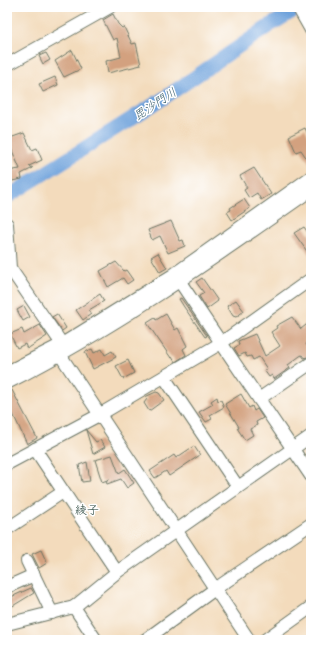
<svg xmlns="http://www.w3.org/2000/svg" width="318" height="647" font-family="Delius,'Klee One',sans-serif">
  <rect width="100%" height="100%" fill="#fff"/>
  <filter id="ink" filterUnits="userSpaceOnUse"><feTurbulence type="fractalNoise" baseFrequency=".025" numOctaves="2"/><feDisplacementMap in="SourceGraphic" scale="8" xChannelSelector="R" yChannelSelector="G"/><feConvolveMatrix kernelMatrix="1 2 1 2 8 2 1 2 1" color-interpolation-filters="sRGB"/></filter>
  <filter id="wash" filterUnits="userSpaceOnUse"><feTurbulence type="fractalNoise" baseFrequency=".012" numOctaves="4" result="noise"/><feDisplacementMap in="SourceGraphic" scale="16" xChannelSelector="R" yChannelSelector="G"/><feGaussianBlur stdDeviation="0.9" result="paint"/><feColorMatrix in="noise" values="0 0 0 0 0 0 0 0 0 0 0 0 0 0 0 0 0 1.4 0 .05"/><feComposite in="paint" operator="in"/></filter>
  <g filter="url(#wash)">
    <rect width="100%" height="100%" fill="#f3dbbc"/>
    <g fill="none" stroke-linecap="round" stroke-linejoin="round">
      <path stroke="#6ea2db" stroke-width="14" d="M7 197 164 98 269 26 300 7"/>
    </g>
    <g id="blocks">
      <g fill="#d3a17f">
        <path d="M113 14 118 24 122 28 124 27 132 44 136 43 141 65 108 73 106 61 121 57 117 38 113 40 103 20Z"/>
        <path d="M72 50 81 69 64 77 55 61Z"/>
        <path d="M46 53 50 60 43 64 39 56Z"/>
        <path d="M55 77 58 85 43 92 39 84Z"/>
        <path d="M305 128 311 141V165L301 150 296 152 289 136Z"/>
        <path d="M24 133 32 150 37 148 42 160 29 166 33 168 21 174 22 179 7 182V171L20 169 7 139Z"/>
        <path d="M254 168 271 194 261 200 257 193 249 198 244 190 247 188 240 176Z"/>
        <path d="M244 199 250 208 232 220 227 212 231 210 230 208Z"/>
        <path d="M171 221 180 241 183 240 185 246 168 253 160 236 152 240 148 230Z"/>
        <path d="M304 227 311 237V257L294 233Z"/>
        <path d="M158 253 167 268 160 272 151 257Z"/>
        <path d="M116 262 124 271 126 270 133 280 127 284 123 278 108 287 100 271Z"/>
        <path d="M202 278 218 301 207 309 199 296 204 293 196 282Z"/>
        <path d="M100 294 104 301 89 310 91 314 83 320 76 310Z"/>
        <path d="M181 298 207 336 205 337 184 307 179 299Z"/>
        <path d="M236 300 244 311 236 317 233 316 227 306Z"/>
        <path d="M24 306 30 317 23 321 17 310Z"/>
        <path d="M57 314 66 328 62 331 52 317Z"/>
        <path d="M166 314 175 330 178 328 187 346 183 349 186 355 175 362 172 357 171 358 147 323 155 318 156 320Z"/>
        <path d="M292 317 301 329 311 321V340L306 344 311 352V356L304 358 302 355 300 356 288 365 290 368 274 379 272 375 269 377 264 370 267 369 259 357 253 360 251 356 247 357 245 353 239 356 234 348 239 345 238 341 255 334 265 356 280 346 271 332 277 328 276 326Z"/>
        <path d="M40 325 47 336 27 349 25 344 17 348 10 334 22 329 24 334Z"/>
        <path d="M92 349 94 353 102 349 105 355 112 351 116 357 93 369 85 352Z"/>
        <path d="M128 360 134 373 123 379 116 366Z"/>
        <path d="M12 390 37 438 27 444 13 414H9L7 410V393Z"/>
        <path d="M156 392 159 393 164 400 149 411 144 403 147 399 145 397Z"/>
        <path d="M241 394 249 408 252 406 254 411 257 409 263 418 256 422 257 425 250 429 253 435 245 440 237 428 239 427 225 404Z"/>
        <path d="M217 397 218 401 221 400 224 407 210 415 212 419 206 422 199 412 213 404 211 401Z"/>
        <path d="M86 430 96 442 100 440 105 447 93 454Z"/>
        <path d="M194 446 200 455 169 476 166 471 155 478 150 471 174 455 176 458Z"/>
        <path d="M112 455 118 471 119 473 125 469 134 483 127 488 121 479 107 484 106 482 110 479 102 482 95 460Z"/>
        <path d="M87 462 90 481 82 482 79 465Z"/>
        <path d="M41 550 47 563 39 568 32 554Z"/>
        <path d="M31 588 34 593 11 607 8 600 12 599 11 597Z"/>
      </g>
    </g>
  </g>
  <g filter="url(#ink)">
    <use href="#blocks" fill-opacity="0" stroke="#697464" stroke-width="1"/>
    <g fill="none" stroke-linecap="round" stroke-linejoin="round">
      <g stroke="#697464" stroke-width="14">
        <g id="minor">
          <path d="M298 7 311 30"/>
          <path d="M7 65 110 7"/>
          <path d="M7 224 10 268 62 344 61 356 249 640"/>
          <path d="M180 282 311 476"/>
          <path d="M7 372 62 344 173 275 311 177"/>
          <path d="M164 377 238 487"/>
          <path d="M7 383C114 329 213 259 311 190"/>
          <path d="M259 399 311 363"/>
          <path d="M35 449 117 572"/>
          <path d="M7 464 99 415 221 343 311 279"/>
          <path d="M7 529 63 492"/>
          <path d="M27 561 52 613"/>
          <path d="M7 587 34 575"/>
          <path d="M7 624 74 607"/>
          <path d="M96 640 74 607 117 572 311 436"/>
          <path d="M145 640 215 589 311 524"/>
          <path d="M265 640 311 607"/>
        </g>
      </g>
      <use href="#minor" stroke="#fff" stroke-width="12"/>
    </g>
  </g>
  <g text-anchor="middle" stroke-width="3" stroke-linejoin="round" paint-order="stroke">
    <g font-size="12" font-style="italic" fill="#3b606e" stroke="#fff">
      <text transform="translate(155 104) rotate(-33)" y="4">毘沙門川</text>
    </g>
    <g font-size="12" fill="#1f3d34" stroke="#fff">
      <text x="87" y="514">綾子</text>
    </g>
  </g>
  <rect width="318" height="647" fill="none" stroke="#fff" stroke-width="24"/>
</svg>
